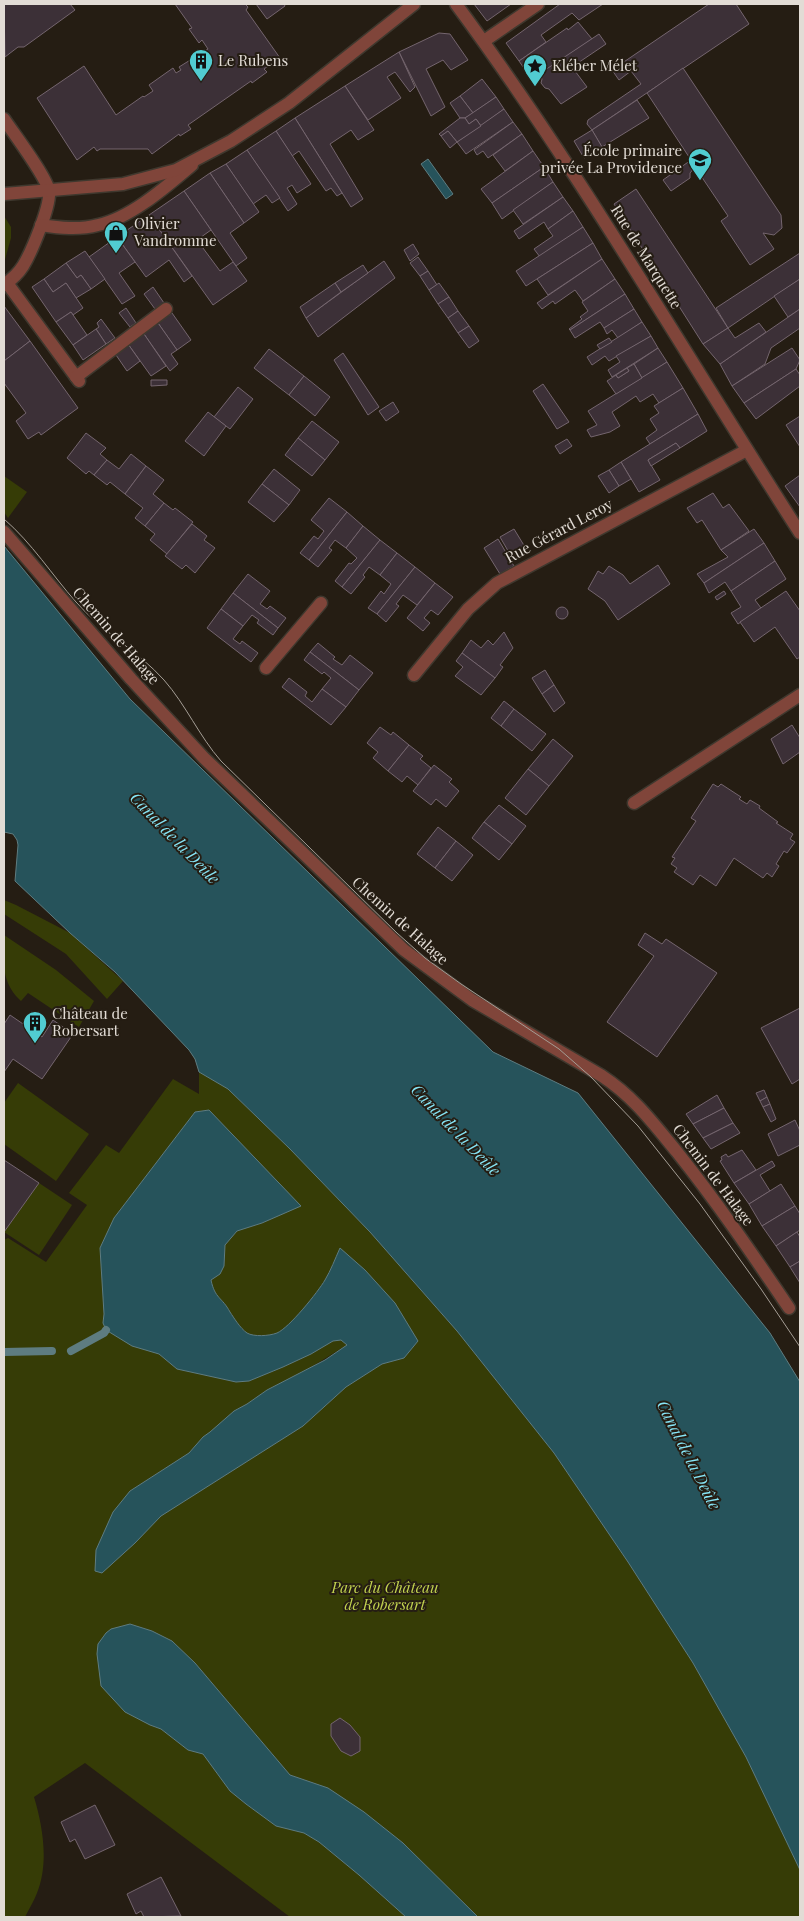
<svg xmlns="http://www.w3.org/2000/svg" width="804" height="1921" font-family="'Playfair Display',serif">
  <rect width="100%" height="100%" fill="#251d13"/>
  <g fill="#363c06" fill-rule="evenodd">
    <path d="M4 216 11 227V238L4 263Z"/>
    <path d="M4 476 27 492 8 518 4 512Z"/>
    <path d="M4 900 16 905 70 933 123 981 107 999 66 954 4 914Z"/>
    <path d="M4 935 56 970 94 1001 79 1027 28 993 21 1001C0 981 4 962 4 935Z"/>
    <path d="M199 1072 228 1089 290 1149 370 1232 457 1331 554 1453 628 1562 693 1663 746 1757 800 1870V1917H478L403 1843 328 1788 290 1775 195 1663 172 1641 152 1631 130 1624 150 1725 161 1729 188 1750 203 1754 230 1791 246 1804 276 1826 304 1833 319 1842 359 1875 406 1917H290L85 1763 34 1797C43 1827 49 1863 37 1893 34 1901 29 1909 25 1917H4V1240L8 1238 46 1262 87 1205 69 1193 106 1145 119 1153 173 1079 199 1094ZM209 1110 300 1206 262 1223 237 1231 225 1245 224 1266 220 1274 211 1280C215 1300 222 1297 230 1312 234 1318 240 1328 247 1333 254 1337 269 1336 277 1333 289 1328 318 1292 325 1280 331 1270 335 1259 340 1249L418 1341 404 1358 382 1364 346 1387 303 1426 160 1516 135 1543 130 1491 189 1453 203 1437 210 1433 234 1411 247 1404 267 1390 308 1369 347 1345 341 1340 333 1341 311 1354 283 1367 249 1381 236 1382 177 1369 159 1354 103 1323 104 1314 100 1248 114 1218 195 1112Z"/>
    <path d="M18 1083 89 1134 56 1181 4 1144V1103Z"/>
    <path d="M39 1183 72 1205 39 1255 4 1232Z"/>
  </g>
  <g fill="#26535b" stroke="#5e7c80">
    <path d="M428 159 453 194 446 199 421 164Z"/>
    <path d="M4 546 130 699 493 1052 578 1093 770 1333 800 1382V1870L746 1757 693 1663 628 1562 554 1453 457 1331 370 1232 290 1149 228 1089 199 1072 195 1059 189 1050 115 972 70 933 15 881 18 845 17 840 13 834 4 832Z"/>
    <path d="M209 1110 301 1206 262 1223 237 1231 225 1245 224 1266 220 1274 211 1280C215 1299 222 1297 230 1312 234 1318 240 1328 247 1333 254 1337 269 1336 277 1333 289 1328 318 1292 325 1280 331 1270 335 1259 340 1248L365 1270 395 1303 418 1341 404 1358 382 1364 346 1387 303 1426 161 1516 135 1543 102 1573 95 1571 96 1550 113 1512 130 1491 189 1453 203 1437 210 1432 234 1411 247 1404 267 1390 325 1360 347 1345 341 1340 333 1341 311 1354 283 1367 249 1381 236 1382 177 1369 159 1354 132 1346 106 1330 103 1323 104 1314 100 1248 114 1218 195 1112Z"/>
    <path d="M130 1624 152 1631 172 1641 195 1663 290 1775 328 1788 364 1812 403 1843 478 1917H406L359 1875 319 1842 304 1833 276 1826 246 1804 230 1791 203 1754 188 1750 161 1729 150 1725 125 1712 101 1686 97 1654 98 1644 106 1633 111 1629Z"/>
  </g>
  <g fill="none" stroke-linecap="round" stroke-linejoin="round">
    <g stroke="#5e7c80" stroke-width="8">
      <path d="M71 1351 104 1333 106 1330"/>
      <path d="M4 1352 52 1351"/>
    </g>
  </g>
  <g fill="#3c3037" stroke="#74656e">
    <path d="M4 4H70L75 10 24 47H18L5 57Z"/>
    <path d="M175 4H245L248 7 246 10 280 58 264 69 267 72 252 83 251 81 188 125 191 129 180 136 179 134 152 154 148 149H100L97 151 94 147 77 160 37 98 84 66 116 115 143 96 144 97 153 91 149 85 173 68 176 73 181 70 179 67 208 49 202 40 199 43 189 29 192 28Z"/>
    <path d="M256 4H284L285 6 267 19Z"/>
    <path d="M474 4H511L487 21Z"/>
    <path d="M560 4H603L579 20 572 13 541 35 546 42 519 61 506 43Z"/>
    <path d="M709 4H736L749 24 592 130 587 124 588 120 641 84 631 71 619 80 612 70Z"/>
    <path d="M578 22 592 39 532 80 519 61 567 28 568 30Z"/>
    <path d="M439 33 450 34 468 60 451 70 443 60 426 69 445 107 431 116 399 52Z"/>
    <path d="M599 34 606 44 572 67 587 87 561 104 549 89 545 88 541 83 542 79 539 74Z"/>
    <path d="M399 52 415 87 410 92 395 72 387 77 401 98 368 120 345 86Z"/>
    <path d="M683 68 781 215 782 228 774 235 763 233 774 249 750 265 721 221 728 216 695 167 690 173V178L671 191 663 180 691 160 647 93Z"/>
    <path d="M482 79 496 97 473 113 460 96Z"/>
    <path d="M345 86 374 130 358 140 351 130 330 144 363 199 351 207 295 118Z"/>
    <path d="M460 96 473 113 465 118H460L450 103Z"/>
    <path d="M496 97 504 109 481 126 476 119 469 124 465 118Z"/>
    <path d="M637 100 649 118 602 147 592 130Z"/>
    <path d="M504 109 513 122 466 154 457 142Z"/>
    <path d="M295 118 342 193 337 196 331 188 326 191 299 151 292 156 276 131Z"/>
    <path d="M460 118H465L469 124 476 119 481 126 457 142 448 131 441 136 439 134Z"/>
    <path d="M513 122 522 134 488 158 483 151 477 155 474 150Z"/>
    <path d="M592 130 602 147 584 158 574 141Z"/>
    <path d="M276 131 311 184 297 193 292 185 287 188 297 204 288 211 247 150Z"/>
    <path d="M448 131 457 142 450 148 441 136Z"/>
    <path d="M522 134 533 151 505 171 493 155Z"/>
    <path d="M247 150 280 198 272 203 266 195 253 204 226 164Z"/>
    <path d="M533 151 544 167 492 203 481 189Z"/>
    <path d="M226 164 259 212 244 223 210 173Z"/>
    <path d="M544 167 553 182 502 219 492 203Z"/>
    <path d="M210 173 244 223 230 233 247 258 236 266 184 191Z"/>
    <path d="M553 182 563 197 523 224 513 210Z"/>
    <path d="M636 189 728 328 703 344 614 204Z"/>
    <path d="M184 191 211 230 197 240 220 271 233 262 247 281 213 305 149 215Z"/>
    <path d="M563 197 573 211 548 229 544 222 519 239 514 231Z"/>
    <path d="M573 211 583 227 540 257 534 249 553 236 548 229Z"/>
    <path d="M149 215 192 276 184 282 169 260 146 277 117 237Z"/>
    <path d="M583 227 593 243 526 286 516 271Z"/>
    <path d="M117 237 135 262 119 273 135 296 122 304 89 257Z"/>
    <path d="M593 243 602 259 548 295 537 279Z"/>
    <path d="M413 244 419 254 410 261 404 250Z"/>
    <path d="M85 251 105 279 91 289 81 275 77 278 66 263Z"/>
    <path d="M800 253V279L728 328 716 308Z"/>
    <path d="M418 257 428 271 420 276 410 263Z"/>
    <path d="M602 259 615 279 583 301 575 290 555 304 553 301 542 309 537 303Z"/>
    <path d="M384 261 395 278 318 337 306 318Z"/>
    <path d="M66 263 77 278 81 275 91 289 76 298 66 283 53 292 44 279Z"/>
    <path d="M363 265 368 273 341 292 335 283Z"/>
    <path d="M428 271 437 285 429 290 420 276Z"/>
    <path d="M44 279 53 292 66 283 83 308 73 315 71 312 56 322 32 287Z"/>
    <path d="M615 279 625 294 570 330 569 329 582 319 580 317 588 311 582 302Z"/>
    <path d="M800 279V309L788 317 774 296Z"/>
    <path d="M335 283 341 292 306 318 300 307Z"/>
    <path d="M439 283 449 297 438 304 429 290Z"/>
    <path d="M153 287 164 303 155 309 144 294Z"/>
    <path d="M625 294 634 309 604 328 600 322 575 338 570 330Z"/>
    <path d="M449 297 458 311 448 318 438 304Z"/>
    <path d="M4 306 30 341 4 361Z"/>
    <path d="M126 308 136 323 130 327 119 313Z"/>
    <path d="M634 309 642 322 618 338 612 330 607 334 604 328Z"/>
    <path d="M800 309V328L771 348 765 364 732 386 720 364Z"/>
    <path d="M458 311 469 326 458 333 448 318Z"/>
    <path d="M71 312 87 335 73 345 56 322Z"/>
    <path d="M172 313 191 340 177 350 158 323Z"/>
    <path d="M101 319 115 338 106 344 96 329 99 327 97 323Z"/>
    <path d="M642 322 651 336 609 361 605 356 592 365 587 357Z"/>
    <path d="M158 323 177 350 171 354 178 364 170 371 144 334Z"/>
    <path d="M759 323 766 332 720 364 703 344 728 328 735 338Z"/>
    <path d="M469 326 479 341 469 348 458 333Z"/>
    <path d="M96 329 106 344 83 360 73 345Z"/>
    <path d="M144 334 166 366 151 376 128 344Z"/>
    <path d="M651 336 658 348 612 377 608 370 620 362 616 356Z"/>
    <path d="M609 338 612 342 600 349 597 345Z"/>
    <path d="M30 341 78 408 41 435 39 432 28 439 16 421 26 413 4 383V361Z"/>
    <path d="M128 344 140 361 127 371 116 355 113 357 110 353Z"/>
    <path d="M658 348 667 362 642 378 634 364Z"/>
    <path d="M792 348 800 360 796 369 744 403 732 386Z"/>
    <path d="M269 349 304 376 289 395 254 368Z"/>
    <path d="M343 353 379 407 368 415 334 360Z"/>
    <path d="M667 362 683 388 659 403 653 394 640 402 636 396 612 412 620 426 610 432 591 437 587 430 597 425 588 411Z"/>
    <path d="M634 364 642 378 616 394 607 381 616 375 618 378 629 371 627 368Z"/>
    <path d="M627 368 629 371 618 378 616 375Z"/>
    <path d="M796 369 800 375V386L756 419 744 403Z"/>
    <path d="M304 376 330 397 315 416 289 395Z"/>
    <path d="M151 380H167V385L151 386Z"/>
    <path d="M543 384 569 422 557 429 533 391Z"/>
    <path d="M238 387 253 399 230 429 214 417Z"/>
    <path d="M683 388 698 414 650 444 646 438 657 430 650 419 659 413 654 406Z"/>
    <path d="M393 402 399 412 386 421 379 411Z"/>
    <path d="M208 412 226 426 204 456 185 441Z"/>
    <path d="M698 414 707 431 680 448 676 443 648 460 660 480 639 492 621 462Z"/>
    <path d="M800 416V447L786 425Z"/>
    <path d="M312 421 339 442 325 460 298 438Z"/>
    <path d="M86 433 106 448 100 454 107 460 94 475 89 471 86 474 67 458Z"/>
    <path d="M298 438 325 460 312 476 285 455Z"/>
    <path d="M567 439 572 446 560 454 555 446Z"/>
    <path d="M676 443 680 448 651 466 648 460Z"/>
    <path d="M131 454 146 466 125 494 110 482 107 485 94 475 107 460 119 469Z"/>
    <path d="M621 462 631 479 619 486 609 470Z"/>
    <path d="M146 466 164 480 153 494 164 503 145 526 135 518 143 508 125 494Z"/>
    <path d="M274 469 300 490 289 505 262 484Z"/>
    <path d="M609 470 619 486 609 493 598 476Z"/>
    <path d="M800 475V507L785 486Z"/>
    <path d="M262 484 289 505 274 522 248 502Z"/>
    <path d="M713 493 723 508 729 504 749 531 721 550 702 520 697 523 687 508Z"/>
    <path d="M329 498 347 512 309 560 300 553 314 536 318 539 324 531 311 520Z"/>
    <path d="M164 503 173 510 175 508 193 522 167 554 150 540 155 534 145 526Z"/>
    <path d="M347 512 363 526 346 548 335 540 329 548 332 550 318 567 309 560Z"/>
    <path d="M192 524 207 536 204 540 215 548 195 573 186 565 182 569 165 556Z"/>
    <path d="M363 526 380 540 342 587 335 581 349 563 351 564 357 558 346 548Z"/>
    <path d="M514 529 525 547 511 556 500 537Z"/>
    <path d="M754 529 764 543 704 583 697 574 728 557 721 550Z"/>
    <path d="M498 539 514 566 500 574 484 548Z"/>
    <path d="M380 540 397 553 380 575 369 567 363 575 365 577 351 594 342 587Z"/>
    <path d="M764 543 775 561 731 591 725 582 709 593 704 583Z"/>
    <path d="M397 553 415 567 377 614 368 608 381 591 384 594 391 584 380 575Z"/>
    <path d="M775 561 786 579 755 600 761 608 738 624 731 613 741 607 731 591Z"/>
    <path d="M658 565 670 584 618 620 605 601 588 589 598 571 603 574 609 566 623 575 630 584Z"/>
    <path d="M415 567 435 583 417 605 403 595 396 604 399 606 386 622 377 614Z"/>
    <path d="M248 574 270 591 260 604 267 609 270 606 286 618 278 628 233 593Z"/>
    <path d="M435 583 453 597 438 615 431 610 424 618 430 623 423 631 407 618Z"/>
    <path d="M724 591 726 594 717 600 715 597Z"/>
    <path d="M786 591 800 611V657L797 659 775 627 754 642 740 622Z"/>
    <path d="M233 593 278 628 273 635 257 623 259 620 252 615 243 626 221 609Z"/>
    <circle cx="562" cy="613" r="6"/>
    <path d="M221 609 243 626 233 639 240 644 242 641 258 653 251 662 207 628Z"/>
    <path d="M504 632 513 648 500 665 503 667 495 678 462 653 471 640 481 648 488 640 493 645Z"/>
    <path d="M318 643 335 657 333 659 342 665 350 655 373 673 359 690 310 652Z"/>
    <path d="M310 652 359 690 346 707 322 689 331 678 324 672 322 674 304 660Z"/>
    <path d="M462 653 495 678 481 695 455 676 463 667 456 661Z"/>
    <path d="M545 670 554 685 542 694 532 678Z"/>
    <path d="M289 678 307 692 305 696 312 702 322 689 346 707 331 725 282 687Z"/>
    <path d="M554 685 565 703 554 712 542 694Z"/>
    <path d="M504 701 514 709 501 726 491 718Z"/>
    <path d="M514 709 546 734 532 751 501 726Z"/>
    <path d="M792 725 800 738V752L783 764 771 739Z"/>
    <path d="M380 727 391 735 393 732 409 745 388 771 373 758 378 752 367 743Z"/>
    <path d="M553 739 573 756 549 786 528 769Z"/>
    <path d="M409 745 423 756 420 759 431 768 418 785 407 776 402 782 388 771Z"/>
    <path d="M434 765 452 779 449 782 459 791 446 807 436 799 431 805 413 791Z"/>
    <path d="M528 769 549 786 526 815 505 798Z"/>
    <path d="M713 784 718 787 721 784 741 797 739 799 747 804 750 800 760 806 759 808 778 822 776 823 793 834 790 839 795 842 787 853 784 851 776 864 779 866 772 877 767 873 763 878 734 858 716 886 700 875 693 885 674 872 677 868 671 864 675 858 672 857 696 821 691 818Z"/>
    <path d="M499 805 526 826 512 844 484 822Z"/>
    <path d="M484 822 512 844 499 860 472 838Z"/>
    <path d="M438 827 456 841 435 868 417 854Z"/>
    <path d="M456 841 473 855 452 881 435 868Z"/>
    <path d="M645 933 662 944 666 939 717 973 657 1057 607 1022 654 956 638 945Z"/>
    <path d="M800 1008V1079L792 1084 761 1028Z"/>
    <path d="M10 1015 42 1037 53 1020 73 1034 42 1079 13 1059 4 1072V1024Z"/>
    <path d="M764 1090 767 1097 760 1101 756 1093Z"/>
    <path d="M717 1095 724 1108 693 1124 686 1114Z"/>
    <path d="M767 1097 770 1104 763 1107 760 1101Z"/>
    <path d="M770 1104 776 1119 771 1122 763 1107Z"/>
    <path d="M724 1108 733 1123 703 1138 693 1124Z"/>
    <path d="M795 1120 800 1131V1145L778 1156 768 1134Z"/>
    <path d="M733 1123 740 1133 711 1149 703 1138Z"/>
    <path d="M742 1150 756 1170 734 1183 720 1161 722 1160 721 1157 726 1154 728 1157Z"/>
    <path d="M4 1160 39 1183 4 1232Z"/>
    <path d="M772 1161 775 1166 760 1175 770 1191 749 1204 734 1183Z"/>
    <path d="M781 1184 795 1206 762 1226 749 1204Z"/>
    <path d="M795 1206 800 1214V1230L776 1246 762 1226Z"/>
    <path d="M797 1232 800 1237V1261L790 1267 776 1246Z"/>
    <path d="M800 1261V1283L790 1267Z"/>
    <path d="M340 1718 350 1725 360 1737V1751L351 1756 341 1751 331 1736V1724Z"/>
    <path d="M95 1805 115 1845 85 1859 75 1839 70 1842 61 1822Z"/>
    <path d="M161 1877 181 1916 144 1917 141 1911 136 1914 127 1894Z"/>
  </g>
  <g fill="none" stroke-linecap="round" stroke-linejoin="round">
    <g stroke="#3f382e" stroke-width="15">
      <g id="minor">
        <path d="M484 41 538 4"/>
        <path d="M4 119C14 134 46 176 49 191 51 206 31 253 23 266 18 274 11 280 4 285"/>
        <path d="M41 225C60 228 79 230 98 225 131 218 167 186 192 165"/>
        <path d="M7 283 79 381"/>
        <path d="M76 377 166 309"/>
        <path d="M4 532 131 679 204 758 404 950 472 1000 602 1076C634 1097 653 1123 677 1152 717 1202 753 1255 789 1308"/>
        <path d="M266 668 321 603"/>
        <path d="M414 675 468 609 497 583 747 450"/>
        <path d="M634 803 800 695"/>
      </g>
    </g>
    <g stroke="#3f382e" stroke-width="15">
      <g id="tertiary">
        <path d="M456 4C581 173 686 356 800 533"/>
        <path d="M4 194 123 184 176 170 231 141 289 103 414 4"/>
      </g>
    </g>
    <use href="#minor" stroke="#80453a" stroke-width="12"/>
    <use href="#tertiary" stroke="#80453a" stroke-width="12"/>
    <path stroke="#a49d95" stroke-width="1" d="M4 519C32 543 52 575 76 602 102 632 138 651 164 680 186 705 199 736 221 761L397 933 425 958 461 984 559 1049 591 1077 638 1126 700 1204 761 1289 800 1347"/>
  </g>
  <defs>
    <g id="building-pin" transform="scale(1.25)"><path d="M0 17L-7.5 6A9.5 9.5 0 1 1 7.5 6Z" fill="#51ccd1" stroke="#251d13"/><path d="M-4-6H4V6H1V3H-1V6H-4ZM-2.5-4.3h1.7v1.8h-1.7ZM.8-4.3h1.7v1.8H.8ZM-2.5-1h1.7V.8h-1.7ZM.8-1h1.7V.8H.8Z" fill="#111"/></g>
    <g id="sight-pin" transform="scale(1.25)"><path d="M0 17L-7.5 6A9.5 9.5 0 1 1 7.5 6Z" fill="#51ccd1" stroke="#251d13"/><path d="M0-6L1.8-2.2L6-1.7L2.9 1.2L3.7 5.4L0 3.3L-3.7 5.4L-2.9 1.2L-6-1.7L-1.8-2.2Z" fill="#111"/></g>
    <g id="school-pin" transform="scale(1.25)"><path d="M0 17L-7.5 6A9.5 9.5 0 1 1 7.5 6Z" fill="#51ccd1" stroke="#251d13"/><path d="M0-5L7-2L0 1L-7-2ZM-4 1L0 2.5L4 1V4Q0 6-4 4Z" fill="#111"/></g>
    <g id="shop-pin" transform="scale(1.25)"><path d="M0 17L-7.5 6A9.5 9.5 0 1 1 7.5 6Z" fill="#51ccd1" stroke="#251d13"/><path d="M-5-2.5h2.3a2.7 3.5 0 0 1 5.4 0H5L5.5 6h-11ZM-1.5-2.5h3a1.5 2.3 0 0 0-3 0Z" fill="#111"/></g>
  </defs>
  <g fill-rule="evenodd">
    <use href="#building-pin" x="201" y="61"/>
    <use href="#sight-pin" x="535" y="66"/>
    <use href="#school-pin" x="700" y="160"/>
    <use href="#shop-pin" x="116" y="233"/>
    <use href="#building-pin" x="35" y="1023"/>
  </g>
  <g text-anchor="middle" stroke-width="4" stroke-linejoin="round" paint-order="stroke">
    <g font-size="15" fill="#e2dcd5" stroke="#251d13" text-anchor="start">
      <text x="218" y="66">Le Rubens</text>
      <text x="552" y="71">Kléber Mélet</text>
      <text x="682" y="156" text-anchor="end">École primaire<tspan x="682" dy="17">privée La Providence</tspan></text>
      <text x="134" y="229">Olivier<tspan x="134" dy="17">Vandromme</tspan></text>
      <text x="52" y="1019">Château de<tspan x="52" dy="17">Robersart</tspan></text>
    </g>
    <g font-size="15" fill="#e2dcd5" stroke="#251d13">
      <text transform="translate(646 257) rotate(58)" y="5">Rue de Marquette</text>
      <text transform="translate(559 531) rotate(-28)" y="5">Rue Gérard Leroy</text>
      <text transform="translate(116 636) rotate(49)" y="5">Chemin de Halage</text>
      <text transform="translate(400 921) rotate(42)" y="5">Chemin de Halage</text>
      <text transform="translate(713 1175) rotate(53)" y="5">Chemin de Halage</text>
    </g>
    <g font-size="15" font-style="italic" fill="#c2d34f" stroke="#251d13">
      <text x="385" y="1593">Parc du Château<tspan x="385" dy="17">de Robersart</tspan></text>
    </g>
    <g font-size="16" font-style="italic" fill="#87e6f7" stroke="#251d13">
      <text transform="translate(175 838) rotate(46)" y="6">Canal de la Deûle</text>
      <text transform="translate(456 1130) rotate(46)" y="6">Canal de la Deûle</text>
      <text transform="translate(689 1455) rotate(63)" y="6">Canal de la Deûle</text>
    </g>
  </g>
  <rect width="804" height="1921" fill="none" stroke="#e2dcd5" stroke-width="10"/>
</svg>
